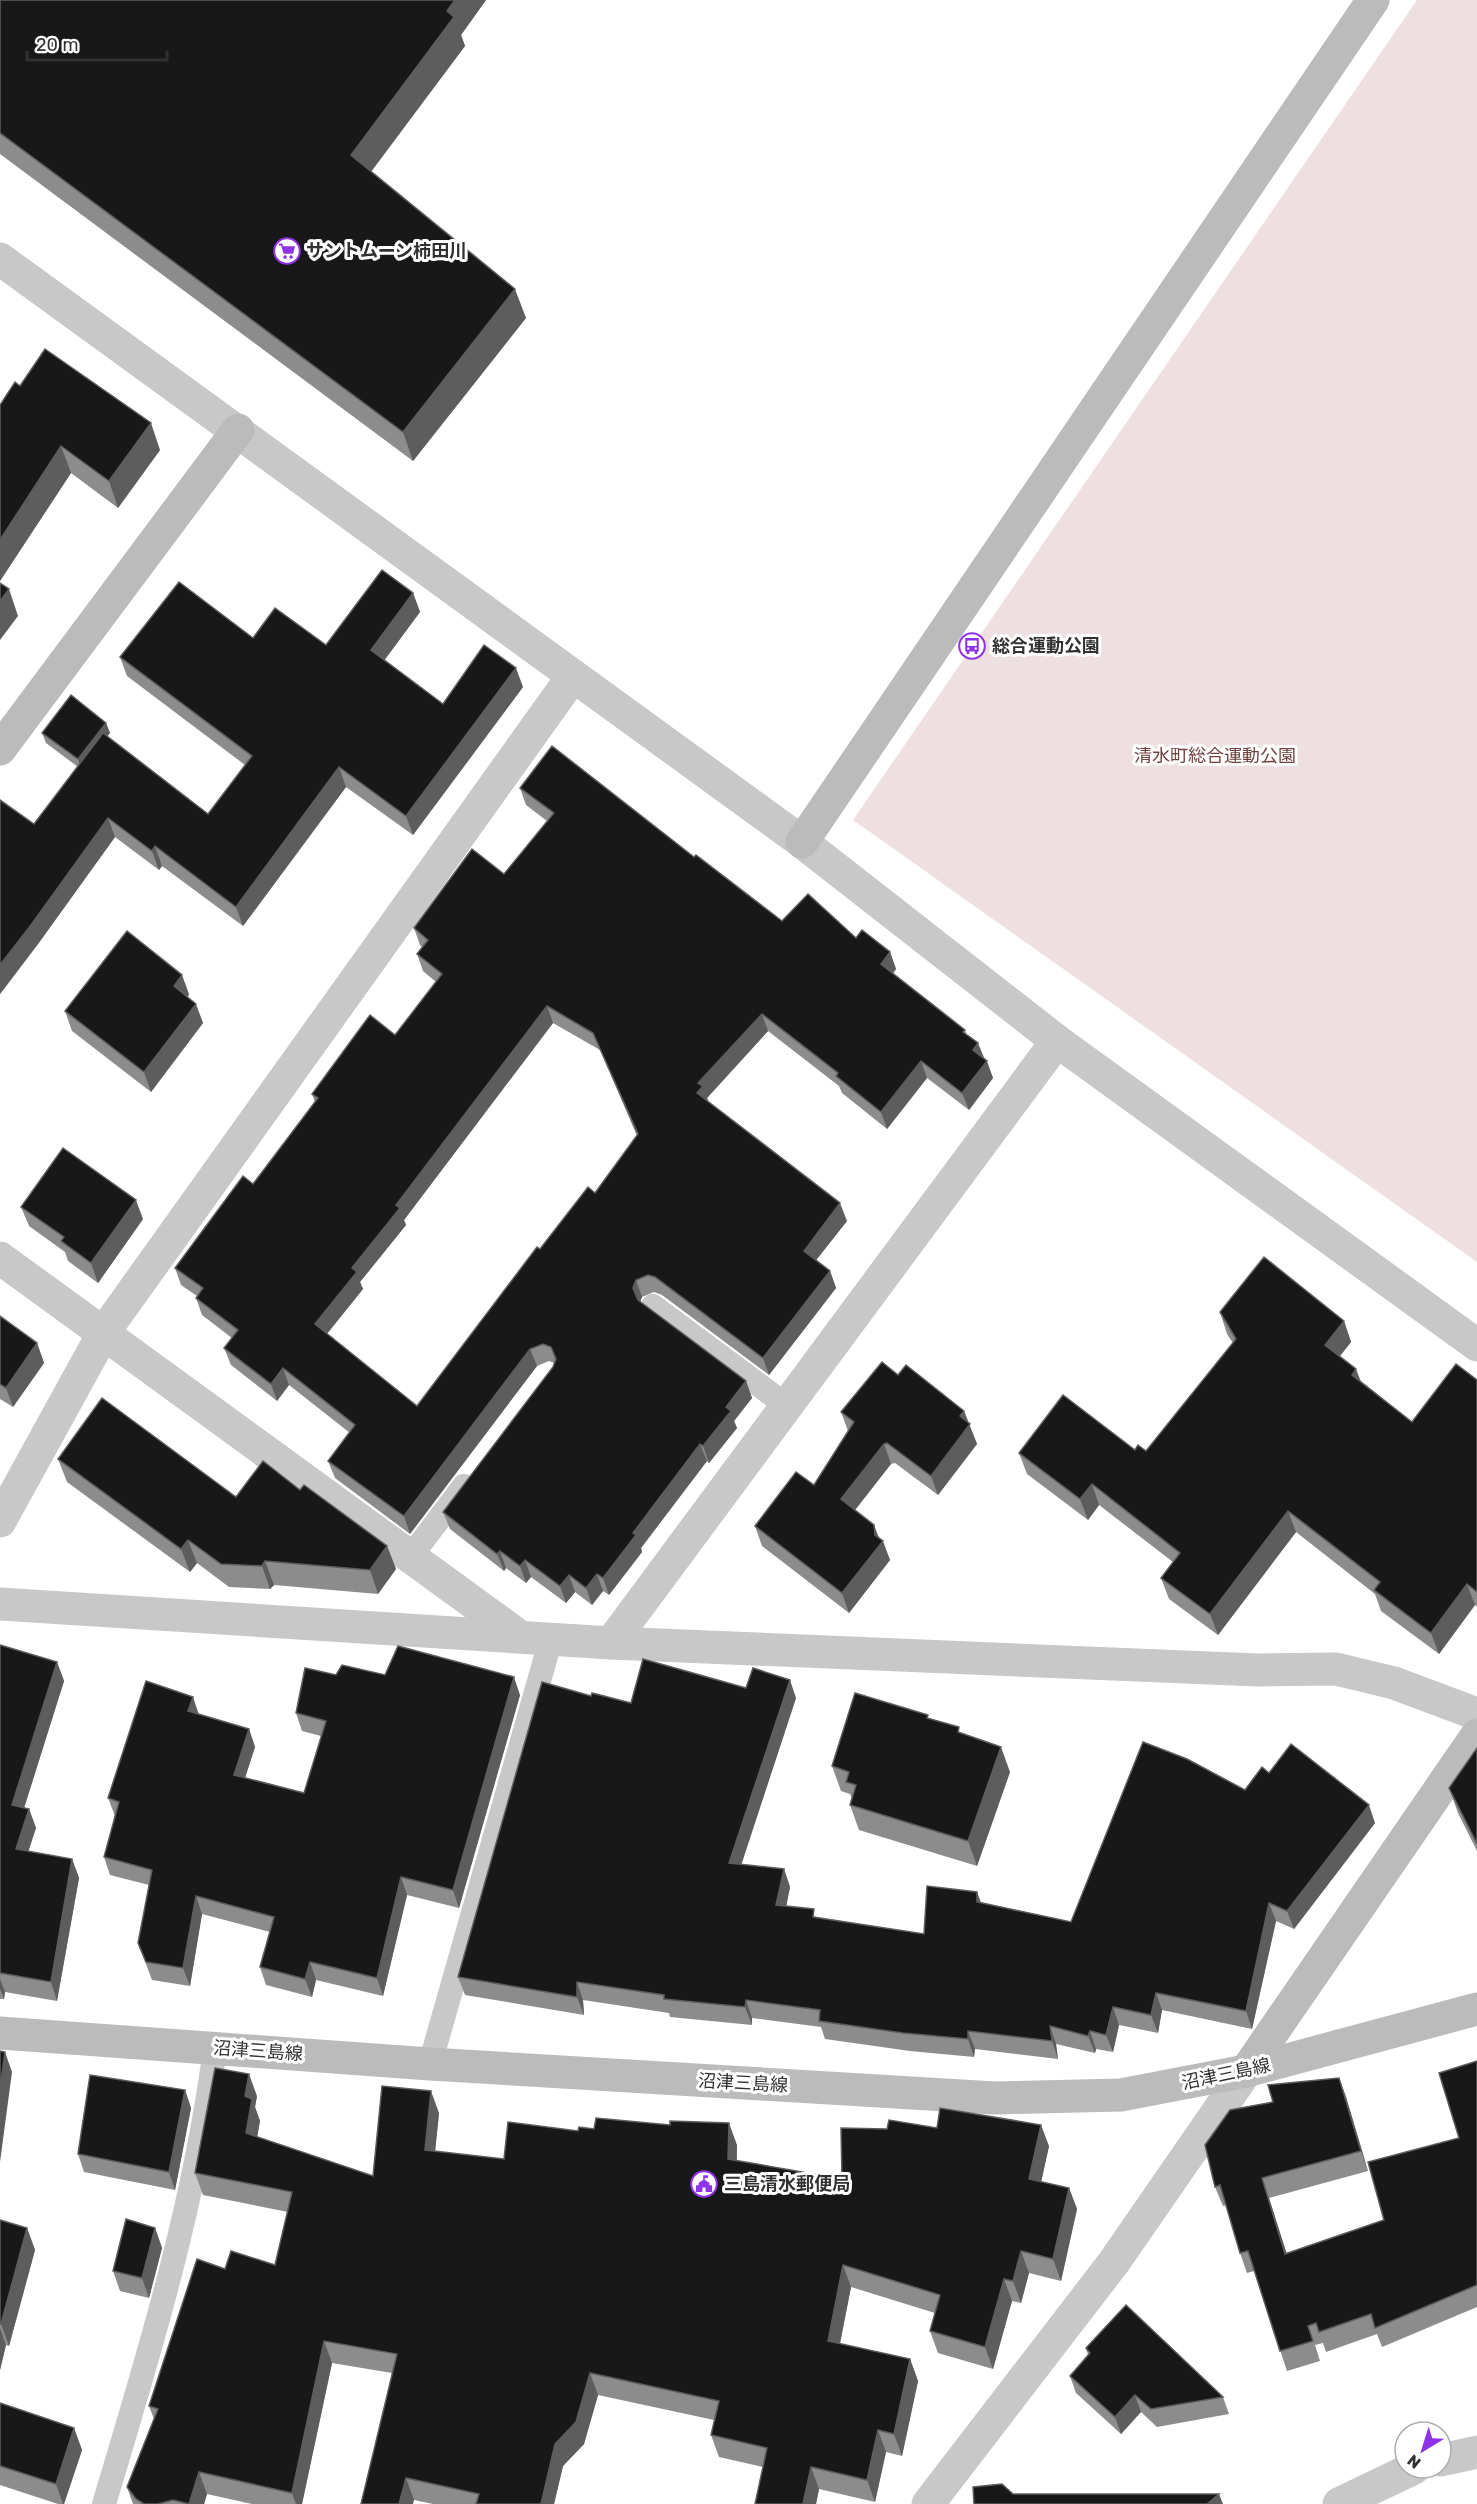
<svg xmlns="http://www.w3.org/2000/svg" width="1477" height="2504" font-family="Rubik,'Noto Sans JP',sans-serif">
  <rect width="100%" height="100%" fill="#fff"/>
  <path fill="#eee0e0" d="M1417 0H1477V1262L853 820Z"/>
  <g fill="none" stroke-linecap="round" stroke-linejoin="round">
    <g stroke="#c8c8c8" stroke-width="24">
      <path d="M653 1306 787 1406"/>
      <path d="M411 1556 464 1486"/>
      <path d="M430 2064 551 1639"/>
      <path d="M104 2504C149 2354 195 2204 215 2048"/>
    </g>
    <g stroke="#c8c8c8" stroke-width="33">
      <path d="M0 259 802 842 1057 1041 1477 1345"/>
      <path d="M0 1258 519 1636"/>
      <path d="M0 1521 104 1332 573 676"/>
      <path d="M0 1604 611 1643 1258 1670 1336 1669 1394 1683 1477 1714"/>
      <path d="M611 1643 1057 1041"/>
      <path d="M1441 2460 1477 2452"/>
      <path d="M928 2504 1114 2262 1246 2071"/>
      <path d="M1339 2504 1414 2468"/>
    </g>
    <g stroke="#bbb" stroke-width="33">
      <path d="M0 749 238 430"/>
      <path d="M802 842 1373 0"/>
      <path d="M0 2033 430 2064 995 2098 1121 2095 1246 2071 1477 2009"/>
      <path d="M1246 2071 1477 1735"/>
    </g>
  </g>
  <g fill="#8c8c8c" fill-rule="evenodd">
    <path d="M0 0H486L461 35 465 46 371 171 526 318 413 461 0 154Z"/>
    <path d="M20 386 160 450 118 508 71 473 0 581V405Z"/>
    <path d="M413 593 420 612 384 660 443 704 523 687 413 835 346 787 243 926 162 866 159 870 115 837 38 944 0 994V800L34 824 78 767 46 743 42 733 106 723 110 733 107 736 208 814 245 765 127 676 120 657 253 638 326 645Z"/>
    <path d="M520 788 694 857 782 921 856 938 890 952 896 969 893 974 965 1030 966 1034 984 1058 993 1078 969 1110 927 1078 887 1129 842 1093 839 1086 768 1031 707 1098 708 1102 847 1221 816 1260 830 1271 836 1288 769 1375 662 1295 654 1292 642 1297 640 1302 746 1381 752 1398 734 1421 737 1428 709 1463 707 1461 641 1548 642 1552 609 1595 603 1591 592 1605 575 1592 566 1603 531 1577 526 1583 506 1568 504 1571 450 1529 443 1512 553 1367 554 1363 549 1361 537 1366 410 1534 335 1478 328 1461 350 1433 289 1385 277 1401 231 1365 224 1348 232 1338 202 1315 196 1298 197 1296 181 1285 175 1268 253 1184 315 1102 312 1094 395 1035 436 982 423 971 417 954 422 947 420 945 414 928 504 874 547 821 526 805ZM553 1023 600 1050 637 1136 595 1193 540 1249 417 1406 327 1334 363 1289 360 1282 406 1225 404 1220Z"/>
    <path d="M189 994 188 997 203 1023 151 1092 72 1031 65 1011Z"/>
    <path d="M21 1207 143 1219 98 1283 68 1261 65 1252 29 1226Z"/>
    <path d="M1220 1312 1344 1321 1351 1342 1340 1356 1361 1381 1412 1422 1477 1380V1607L1475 1605 1439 1654 1381 1611 1375 1594 1296 1532 1218 1635 1169 1599 1161 1578 1173 1562 1099 1505 1088 1520 1027 1474 1019 1453 1135 1450 1146 1451 1233 1343 1227 1334Z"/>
    <path d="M0 1316 37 1343 44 1363 13 1407 0 1399Z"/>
    <path d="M898 1375 964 1411 977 1444 938 1495 895 1463 891 1464 855 1510 879 1537 890 1560 849 1613 762 1546 755 1526 814 1485 848 1431 841 1412Z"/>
    <path d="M58 1459 236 1497 300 1490 387 1546 396 1569 378 1594 274 1585 270 1589 229 1587 197 1563 190 1572 67 1482Z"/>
    <path d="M0 1645 57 1662 64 1681 24 1808 29 1809 36 1828 28 1851 72 1859 79 1878 57 2001 5 1992 4 1999H0Z"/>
    <path d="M336 1675H385L520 1695 459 1908 407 1895 383 1996 316 1980 312 1997 266 1985 260 1967 270 1932 202 1914 190 1986 152 1980 138 1943 149 1885 110 1875 104 1857 115 1816 108 1798 199 1714 249 1729 255 1747 245 1778 304 1793 321 1736 302 1731 296 1713Z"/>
    <path d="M746 1688 796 1698 741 1864 784 1869 790 1887 786 1906 817 1917 924 1934 977 1892 981 1902 1071 1922 1245 1790 1269 1773 1375 1823 1294 1929 1276 1921 1252 2029 1162 2010 1158 2033 1119 2025 1113 2052 1096 2049 1095 2053 1056 2044 1058 2059 975 2049 974 2057 910 2051 825 2039 821 2027 752 2018V2025L670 2017 669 2013 583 2000 584 2015 465 1995 458 1977 591 1696 631 1703Z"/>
    <path d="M929 1718 961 1733 1010 1772 977 1866 859 1830 850 1805 852 1798 850 1794 841 1791 832 1766Z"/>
    <path d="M1477 1748V1851L1458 1813 1449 1788Z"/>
    <path d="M1477 2061V2307L1382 2347 1377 2334 1326 2352 1323 2343 1315 2345 1320 2361 1287 2371 1254 2271 1247 2273 1240 2253 1226 2205 1223 2206 1215 2187 1273 2102 1339 2078 1346 2097 1368 2171 1269 2198 1286 2253 1384 2220 1459 2138Z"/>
    <path d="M185 2090 191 2108 175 2190 84 2172 78 2154Z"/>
    <path d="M257 2096 255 2107 260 2121 257 2137 373 2176 439 2113 435 2151 504 2159 578 2131 737 2145V2161L842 2179 1049 2146 1041 2182 1069 2188 1077 2209 1061 2281 1029 2273 1021 2303 1012 2301 993 2369 938 2353 930 2331 935 2313 851 2287 840 2344 910 2359 918 2381 902 2456 886 2452 875 2502 819 2489 816 2504H755L763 2467 719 2457 711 2435 714 2420 598 2395 584 2444 563 2466 554 2504H433L414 2500 361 2504 392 2373 332 2363 302 2504H252L207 2494 204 2504H133L127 2487 154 2419 149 2406 225 2269 275 2265 288 2212 203 2195 195 2173Z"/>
    <path d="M0 2220 27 2228 35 2250 9 2346 6 2345 0 2370Z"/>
    <path d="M155 2228 162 2248 149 2298 120 2291 113 2271Z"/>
    <path d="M1086 2348 1223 2397 1229 2414 1157 2427 1141 2412 1121 2434 1076 2393 1070 2376 1088 2355Z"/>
    <path d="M0 2403 74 2428 82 2450 64 2504H58L0 2485Z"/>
  </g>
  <g fill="#5d5d5d">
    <path d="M455 0H486L461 35 465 46 362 184 351 155Z"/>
    <path d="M515 289 526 318 413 461 403 432Z"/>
    <path d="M151 423 160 450 118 508 109 481Z"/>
    <path d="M61 446 71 473 0 581V540Z"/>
    <path d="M9 589 18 616 0 640V601Z"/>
    <path d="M413 593 420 612 378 669 371 650Z"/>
    <path d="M516 668 523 687 413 835 406 816Z"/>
    <path d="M106 723 110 733 81 769 78 759Z"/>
    <path d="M339 767 346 787 243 926 236 907Z"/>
    <path d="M108 818 115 837 38 944 0 994V965Z"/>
    <path d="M155 846 162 866 159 870 152 851Z"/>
    <path d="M890 952 896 969 887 981 881 964Z"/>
    <path d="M182 975 189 994 181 1005 174 986Z"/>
    <path d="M196 1004 203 1023 151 1092 144 1072Z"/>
    <path d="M547 1006 553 1023 404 1220 406 1225 360 1282 363 1289 321 1341 315 1324 352 1268 396 1205Z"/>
    <path d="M762 1014 768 1031 707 1098 709 1103 697 1093 698 1083Z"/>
    <path d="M978 1043 985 1060 973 1050Z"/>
    <path d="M921 1061 927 1078 887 1129 881 1112Z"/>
    <path d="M987 1061 993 1078 969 1110 962 1093Z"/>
    <path d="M136 1200 143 1219 98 1283 91 1263Z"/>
    <path d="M840 1203 847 1221 810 1268 804 1251Z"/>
    <path d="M830 1271 836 1288 769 1375 763 1358Z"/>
    <path d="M636 1280 642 1297 639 1305 633 1288Z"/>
    <path d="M1344 1321 1351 1342 1332 1366 1325 1345Z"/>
    <path d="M37 1343 44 1363 13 1407 6 1388Z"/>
    <path d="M530 1349 537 1366 410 1534 404 1516Z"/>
    <path d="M283 1368 289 1385 277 1401 271 1384Z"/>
    <path d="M1356 1369 1364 1390 1352 1375Z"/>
    <path d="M746 1381 752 1398 734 1421 737 1428 709 1463 703 1446 726 1407Z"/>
    <path d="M964 1411 977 1444 938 1495 931 1476 960 1416Z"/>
    <path d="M700 1444 707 1461 641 1548 642 1552 609 1595 603 1578 633 1533Z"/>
    <path d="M884 1444 891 1464 848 1519 841 1499Z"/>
    <path d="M1092 1484 1099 1505 1088 1520 1080 1499Z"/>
    <path d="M1288 1511 1296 1532 1218 1635 1210 1614Z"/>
    <path d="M874 1525 881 1543 883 1541 890 1560 849 1613 842 1593 875 1535Z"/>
    <path d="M188 1540 197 1563 190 1572 181 1549Z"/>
    <path d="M387 1546 396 1569 378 1594 370 1570Z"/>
    <path d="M500 1551 506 1568 504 1571 497 1554Z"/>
    <path d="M525 1560 531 1577 526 1583 520 1566Z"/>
    <path d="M265 1561 274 1585 270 1589 262 1566Z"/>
    <path d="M597 1574 603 1591 592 1605 586 1588Z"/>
    <path d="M569 1575 575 1592 566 1603 560 1586Z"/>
    <path d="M1467 1584 1475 1605 1439 1654 1431 1633Z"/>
    <path d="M57 1662 64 1681 19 1824 12 1805Z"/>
    <path d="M514 1677 520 1695 459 1908 453 1890Z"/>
    <path d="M790 1680 796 1698 736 1881 729 1863Z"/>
    <path d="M193 1697 199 1715 188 1711Z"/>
    <path d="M249 1729 255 1747 240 1793 234 1775Z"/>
    <path d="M1001 1747 1010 1772 977 1866 968 1841Z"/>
    <path d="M1369 1805 1375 1823 1294 1929 1287 1911Z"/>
    <path d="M29 1809 36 1828 23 1868 16 1849Z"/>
    <path d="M72 1859 79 1878 57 2001 51 1982Z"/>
    <path d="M784 1869 790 1887 783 1923 776 1905Z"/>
    <path d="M401 1877 407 1895 383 1996 377 1978Z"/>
    <path d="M977 1892 983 1910 977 1902Z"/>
    <path d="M196 1896 202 1914 190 1986 183 1968Z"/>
    <path d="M1269 1903 1276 1921 1252 2029 1246 2011Z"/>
    <path d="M310 1962 316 1980 312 1997 305 1979Z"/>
    <path d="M0 1979 5 1992 4 1999 0 1989Z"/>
    <path d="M577 1982 583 2000 584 2015 577 1997Z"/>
    <path d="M1156 1993 1162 2010 1158 2033 1151 2015Z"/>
    <path d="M746 2000 752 2018V2025L745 2007Z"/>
    <path d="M1113 2007 1119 2025 1113 2052 1106 2035Z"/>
    <path d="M1050 2026 1056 2044 1058 2059 1052 2041Z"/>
    <path d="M968 2031 975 2049 974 2057 968 2039Z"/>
    <path d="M1090 2031 1096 2049 1095 2053 1088 2036Z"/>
    <path d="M5 2052 12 2072 0 2162V2089Z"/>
    <path d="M249 2074 257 2096 255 2107 260 2121 254 2155 246 2133 245 2096Z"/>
    <path d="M1339 2078 1346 2097 1368 2171 1361 2151Z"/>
    <path d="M185 2090 191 2108 175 2190 169 2172Z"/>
    <path d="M431 2091 439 2113 433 2172 425 2150Z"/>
    <path d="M729 2123 737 2145 736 2181 728 2159Z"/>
    <path d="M1041 2125 1049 2146 1037 2201 1029 2179Z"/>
    <path d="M1262 2178 1269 2198 1293 2273 1285 2254Z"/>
    <path d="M1069 2188 1077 2209 1061 2281 1053 2259Z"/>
    <path d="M27 2228 35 2250 9 2346 1 2324Z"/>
    <path d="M155 2228 162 2248 149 2298 142 2278Z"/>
    <path d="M1021 2251 1029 2273 1021 2303 1013 2281Z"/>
    <path d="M843 2265 851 2287 836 2363 828 2341Z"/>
    <path d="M1004 2279 1012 2301 993 2369 985 2347Z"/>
    <path d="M0 2328 6 2345 0 2370Z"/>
    <path d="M324 2341 332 2363 302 2504H296L292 2493Z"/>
    <path d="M910 2359 918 2381 902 2456 894 2434Z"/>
    <path d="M590 2373 598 2395 584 2444 563 2466 554 2504H541L555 2444Z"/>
    <path d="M1135 2395 1141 2412 1121 2434 1115 2417Z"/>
    <path d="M74 2428 82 2450 64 2504H63L56 2484Z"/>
    <path d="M878 2430 886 2452 875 2502 867 2480Z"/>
    <path d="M811 2467 819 2489 816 2504H803Z"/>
    <path d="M199 2472 207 2494 204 2504H189Z"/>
    <path d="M406 2478 414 2500 413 2504H399Z"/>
    <path d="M1219 2494 1223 2504H1207Z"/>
  </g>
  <g fill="#181818" stroke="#5d5d5d" stroke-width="1.5" fill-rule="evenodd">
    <path d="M0 0H455L447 11 454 17 351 155 515 289 403 432 0 133Z"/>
    <path d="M45 349 151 423 109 481 61 446 0 540V405L15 382 20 386Z"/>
    <path d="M382 570 413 593 371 650 443 704 484 645 516 668 406 816 339 767 236 907 155 846 152 851 108 818 31 925 0 965V800L34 824 103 733 208 814 252 756 120 657 179 582 253 638 275 608 326 645Z"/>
    <path d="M0 583 9 589 0 601Z"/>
    <path d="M71 695 106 723 78 759 42 733Z"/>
    <path d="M552 746 694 857 696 855 782 921 808 894 856 938 862 930 890 952 881 964 965 1030 963 1032 978 1043 973 1050 987 1061 962 1093 921 1061 881 1112 836 1076 838 1073 762 1014 698 1083 703 1086 697 1093 840 1203 804 1251 830 1271 763 1358 655 1277 648 1275 636 1280 633 1288 638 1300 746 1381 726 1407 731 1411 703 1446 700 1444 633 1533 636 1535 603 1578 597 1574 586 1588 569 1575 560 1586 525 1560 520 1566 500 1551 497 1554 443 1512 553 1367 556 1359 551 1347 543 1344 530 1349 404 1516 328 1461 355 1425 283 1368 271 1384 224 1348 238 1330 196 1298 203 1288 175 1268 243 1176 253 1184 318 1098 312 1094 370 1015 395 1035 442 974 417 954 428 940 414 928 472 849 504 874 554 813 520 788ZM547 1006 593 1033 638 1134 595 1193 588 1187 540 1249 537 1247 417 1406 315 1324 357 1272 352 1268 400 1208 396 1205Z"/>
    <path d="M127 931 182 975 174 986 196 1004 144 1072 65 1011Z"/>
    <path d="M63 1148 136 1200 91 1263 61 1241 64 1237 21 1207Z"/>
    <path d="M1264 1257 1344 1321 1325 1345 1356 1369 1352 1375 1412 1422 1456 1364 1477 1380V1592L1467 1584 1431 1633 1374 1590 1380 1582 1288 1511 1210 1614 1161 1578 1180 1553 1092 1484 1080 1499 1019 1453 1063 1395 1135 1450 1138 1445 1146 1451 1236 1339 1220 1312Z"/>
    <path d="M0 1316 37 1343 6 1388 0 1384Z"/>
    <path d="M882 1362 898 1375 906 1365 964 1411 960 1416 970 1424 931 1476 887 1443 884 1444 841 1499 874 1525 875 1535 883 1541 842 1593 755 1526 796 1472 814 1485 854 1422 841 1412Z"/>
    <path d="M102 1398 236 1497 263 1461 300 1490 304 1485 387 1546 370 1570 265 1561 262 1566 221 1564 188 1540 181 1549 58 1459Z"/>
    <path d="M0 1645 57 1662 12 1805 29 1809 16 1849 72 1859 51 1982 0 1973Z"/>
    <path d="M398 1646 514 1677 453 1890 401 1877 377 1978 310 1962 305 1979 260 1967 274 1917 196 1896 183 1968 146 1962 138 1943 152 1870 104 1857 119 1802 108 1798 146 1681 193 1697 188 1711 249 1729 234 1775 304 1793 326 1721 296 1713 305 1668 336 1675 342 1665 385 1675Z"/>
    <path d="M643 1659 746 1688 753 1668 790 1680 729 1863 784 1869 776 1905 814 1909 813 1917 924 1934 927 1886 977 1892V1902L1071 1922 1143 1742 1187 1759 1245 1790 1262 1767 1269 1773 1291 1744 1369 1805 1287 1911 1269 1903 1246 2011 1156 1993 1151 2015 1113 2007 1106 2035 1090 2031 1088 2036 1050 2026 1052 2041 968 2031V2039L903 2033 819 2021 820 2010 746 2000 745 2007 664 1999V1995L577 1982V1997L458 1977 542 1682 591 1696 592 1693 631 1703Z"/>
    <path d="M855 1693 928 1715 927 1718 959 1727 958 1732 1001 1747 968 1841 850 1805 856 1785 846 1782 849 1772 832 1766Z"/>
    <path d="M1477 1748V1844L1449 1788Z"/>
    <path d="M0 2051 5 2052 0 2089Z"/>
    <path d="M1477 2061V2285L1375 2328 1371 2314 1319 2332 1316 2323 1308 2326 1313 2341 1280 2351 1248 2251 1240 2253 1220 2185 1215 2187 1205 2145 1230 2110 1273 2102 1268 2085 1339 2078 1361 2151 1262 2178 1285 2254 1384 2220 1368 2162 1459 2138 1439 2073Z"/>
    <path d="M215 2068 249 2074 245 2096 252 2099 246 2133 373 2176 382 2086 431 2091 425 2150 504 2159 508 2122 578 2131 579 2127 594 2129 596 2118 670 2125V2121L729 2123 728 2159 842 2179 841 2128 887 2129 889 2120 937 2128 940 2108 1041 2125 1029 2179 1069 2188 1053 2259 1021 2251 1013 2281 1004 2279 985 2347 930 2331 940 2295 843 2265 828 2341 910 2359 894 2434 878 2430 867 2480 811 2467 803 2504H755L767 2448 711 2435 719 2401 590 2373 576 2422 555 2444 541 2504H476L479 2494 406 2478 399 2504H361L397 2354 324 2341 292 2493 199 2472 189 2504 173 2500 158 2504H144L136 2499 127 2487 158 2409 149 2406 197 2259 225 2269 231 2251 275 2265 292 2192 195 2173Z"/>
    <path d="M90 2075 185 2090 169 2172 78 2154Z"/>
    <path d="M126 2219 155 2228 142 2278 113 2271Z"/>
    <path d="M0 2220 27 2228 1 2324H0Z"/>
    <path d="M1126 2305 1223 2397 1151 2409 1135 2395 1115 2417 1070 2376 1090 2353 1086 2348Z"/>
    <path d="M0 2403 74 2428 56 2484 0 2466Z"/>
    <path d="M1002 2484 1013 2494H1219L1207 2504H974L973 2487Z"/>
  </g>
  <defs>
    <g id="supermarket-ring" transform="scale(1.35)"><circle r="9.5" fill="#fff" stroke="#8e32ea" stroke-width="1.5"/><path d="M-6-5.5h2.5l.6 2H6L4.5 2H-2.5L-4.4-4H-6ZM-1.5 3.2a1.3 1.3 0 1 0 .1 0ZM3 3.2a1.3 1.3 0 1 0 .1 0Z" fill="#8e32ea"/></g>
    <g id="bus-ring" transform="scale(1.35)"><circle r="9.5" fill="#fff" stroke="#8e32ea" stroke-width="1.5"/><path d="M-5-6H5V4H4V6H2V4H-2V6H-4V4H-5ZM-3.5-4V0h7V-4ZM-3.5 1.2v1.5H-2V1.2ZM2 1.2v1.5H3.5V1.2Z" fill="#8e32ea"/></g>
    <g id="civic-ring" transform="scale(1.35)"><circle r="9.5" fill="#fff" stroke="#8e32ea" stroke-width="1.5"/><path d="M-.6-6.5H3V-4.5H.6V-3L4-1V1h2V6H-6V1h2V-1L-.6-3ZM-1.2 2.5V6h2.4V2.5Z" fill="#8e32ea"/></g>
  </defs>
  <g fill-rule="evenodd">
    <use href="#supermarket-ring" x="287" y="251"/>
    <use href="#bus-ring" x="972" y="646"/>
    <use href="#civic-ring" x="704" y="2184"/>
  </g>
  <g text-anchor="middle" stroke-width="6" stroke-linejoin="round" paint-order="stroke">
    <g font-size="18" font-weight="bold" fill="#313131" stroke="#fff" text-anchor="start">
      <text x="306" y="257">サントムーン柿田川</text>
      <text x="992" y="652">総合運動公園</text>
      <text x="724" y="2190">三島清水郵便局</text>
    </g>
    <g font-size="18" fill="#6f423d" stroke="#fff">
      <text x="1215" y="762">清水町総合運動公園</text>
    </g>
    <g font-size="18" fill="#313131" stroke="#fff">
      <text transform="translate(258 2051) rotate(4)" y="6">沼津三島線</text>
      <text transform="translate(1226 2074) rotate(-12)" y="6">沼津三島線</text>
      <text transform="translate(743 2083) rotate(3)" y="6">沼津三島線</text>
    </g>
  </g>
  <g transform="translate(1423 2450) rotate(218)"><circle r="28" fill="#ffffff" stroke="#adadad" stroke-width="1.5"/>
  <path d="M0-4.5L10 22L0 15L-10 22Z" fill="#8e32ea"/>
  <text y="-9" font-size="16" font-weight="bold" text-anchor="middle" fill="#313131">N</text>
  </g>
  <path d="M27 51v9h140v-9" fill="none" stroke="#313131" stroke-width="3"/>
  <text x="36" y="51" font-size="18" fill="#313131" stroke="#ffffff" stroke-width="4.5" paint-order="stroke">20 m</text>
</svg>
